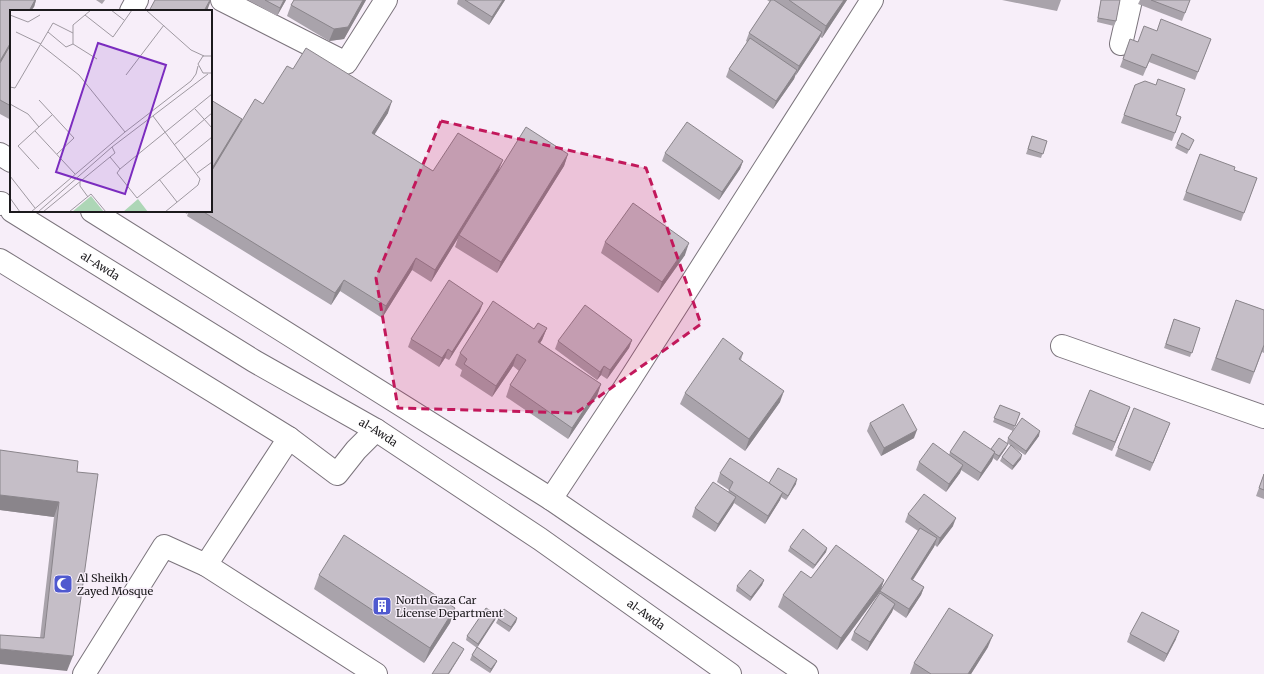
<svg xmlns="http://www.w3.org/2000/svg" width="1264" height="674" font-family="Merriweather,serif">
  <rect width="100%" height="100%" fill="#f7eef9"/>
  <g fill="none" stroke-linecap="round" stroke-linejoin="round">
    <g stroke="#7b747c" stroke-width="24">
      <g id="minor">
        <path d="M222 0 346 63 386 0"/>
        <path d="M131 11 137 0"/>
        <path d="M1121 44 1131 0"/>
        <path d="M0 204 1 203"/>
        <path d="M0 260 289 438"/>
        <path d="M1062 346 1264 417"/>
        <path d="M551 499 627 384 872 0"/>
        <path d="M206 565 376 674"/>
        <path d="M84 674 164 546 206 565 289 438 337 474 356 450 376 430"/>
      </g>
    </g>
    <g stroke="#7b747c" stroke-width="24">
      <g id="secondary">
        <path d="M0 154 11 161"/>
        <path id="s1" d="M12 211 254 361 376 430 540 539 730 674"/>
        <path d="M92 211 551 499 807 674"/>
      </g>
    </g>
    <use href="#minor" stroke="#fff" stroke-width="22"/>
    <use href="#secondary" stroke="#fff" stroke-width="22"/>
  </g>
  <g fill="#a9a3ab">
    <path d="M0 0H36L34 7 11 11V120L0 114Z"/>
    <path d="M96 0H105L102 4Z"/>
    <path d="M248 0H286L277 16Z"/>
    <path d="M294 0H366L344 39 329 41 287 16 291 5Z"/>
    <path d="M458 0H505L489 25 457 4Z"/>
    <path d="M767 0H847L822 38 820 37 819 40 796 75V74L794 79 773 109 726 77 729 69 747 42 746 41 749 33 770 2Z"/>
    <path d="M1002 0H1061L1057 11Z"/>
    <path d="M1101 0H1120L1116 21 1114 26 1097 22Z"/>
    <path d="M1140 0H1190L1182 21 1138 4Z"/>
    <path d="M1157 31 1211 39 1195 80 1149 62 1143 76 1120 67 1130 39 1138 42Z"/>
    <path d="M293 69 388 113 374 134 433 171 499 170 568 154 564 166 497 273 455 247 458 238 431 282 412 270 382 318 340 291 331 305 187 216 189 211H211V100L242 119 239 126 263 104Z"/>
    <path d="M1135 85 1176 115 1181 117 1172 141 1121 123Z"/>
    <path d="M1032 136 1047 141 1041 158 1026 154Z"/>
    <path d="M1194 140 1187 154 1175 148 1177 144Z"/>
    <path d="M665 153 743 161 740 169 719 200 662 161Z"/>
    <path d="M1200 154 1234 170 1257 178 1241 221 1183 200Z"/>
    <path d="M182 211H189L187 214Z"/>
    <path d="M605 242 685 255 658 293 601 253Z"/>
    <path d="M1236 300 1264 310V353L1262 352 1250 384 1211 370Z"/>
    <path d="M480 311 449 360 445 358 439 367 408 347 411 339Z"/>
    <path d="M1174 319 1200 328 1190 357 1164 348Z"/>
    <path d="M547 328 542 340 540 343 601 384 597 396 568 439 506 397 510 385 519 371 513 366 492 397 460 376 462 370 455 365 460 353 534 329Z"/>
    <path d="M632 340 629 348 607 379 601 375 597 380 555 349 558 341Z"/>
    <path d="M743 353 741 360 780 402 745 451 680 404 685 393Z"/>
    <path d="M1000 405 1020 413 1013 431 993 422Z"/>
    <path d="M1127 415 1112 451 1072 434 1075 426Z"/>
    <path d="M870 423 914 438 881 456 867 431Z"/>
    <path d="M1170 423 1150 471 1115 456 1118 448Z"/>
    <path d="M1039 436 1025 455 1007 443 1008 438Z"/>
    <path d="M1006 448 997 461 993 458 992 461 978 481 961 470 960 473 946 492 916 470 919 462 949 455 950 452Z"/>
    <path d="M0 450 77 472 67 671 40 638 54 517 0 510Z"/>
    <path d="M1002 457 1021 459 1012 470 1000 461Z"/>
    <path d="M720 473 769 483 796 484 786 500 781 497 780 500 765 524 734 503 715 532 692 517 695 508 728 492 729 490 717 482Z"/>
    <path d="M1264 474V499L1256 496Z"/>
    <path d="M908 514 953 526 937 547 935 545 913 580 924 587 921 595 906 618 893 609 892 612 867 651 851 640 854 632 879 595 880 591 918 531 905 522Z"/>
    <path d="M790 547 827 548 826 552 813 569 788 551Z"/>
    <path d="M319 575 455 608 450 623 424 663 314 589Z"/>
    <path d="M811 578 884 580 880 592 837 650 778 607 783 595Z"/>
    <path d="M764 580 762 585 750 601 736 591 737 586Z"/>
    <path d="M497 615 495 620 477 647 497 661 495 665 490 673 470 660 472 655 477 648 466 640 467 636Z"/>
    <path d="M517 618 516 622 509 632 496 623 498 619Z"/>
    <path d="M1130 634 1176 639 1164 662 1127 642Z"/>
    <path d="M988 647 971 674H910L914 663Z"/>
  </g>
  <g fill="#8a858b">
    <path d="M35 0H36L34 7 31 11H29Z"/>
    <path d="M210 0H211L207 11H204Z"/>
    <path d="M284 0H286L277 16 280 8Z"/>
    <path d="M363 0H366L344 39 329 41 334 29Z"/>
    <path d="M503 0H505L489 25 492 17Z"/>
    <path d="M844 0H847L822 38 826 26Z"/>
    <path d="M822 32 819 40 796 75 799 66Z"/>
    <path d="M11 42V46L0 65V61Z"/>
    <path d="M797 70 794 79 773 109 776 101Z"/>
    <path d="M392 101 388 113 368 145 372 133Z"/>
    <path d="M242 119 237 131 211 175V170Z"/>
    <path d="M568 154 564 166 497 273 501 262Z"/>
    <path d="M503 160 498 172 459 235 458 238 431 282 435 270Z"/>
    <path d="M743 161 740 169 719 200 722 192Z"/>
    <path d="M689 243 685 255 658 293 662 282Z"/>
    <path d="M416 258 412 270 382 318 386 306Z"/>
    <path d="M344 280 340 291 331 305 335 293Z"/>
    <path d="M483 303 480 311 449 360 452 352Z"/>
    <path d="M547 328 542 340 534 353 538 342Z"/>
    <path d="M632 340 629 348 607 379 610 370Z"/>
    <path d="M448 349 445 358 439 367 442 358Z"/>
    <path d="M517 354 513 366 492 397 496 386Z"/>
    <path d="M604 366 601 375 597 380 600 372Z"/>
    <path d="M601 384 597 396 568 439 572 428Z"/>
    <path d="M784 391 780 402 745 451 749 439Z"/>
    <path d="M1130 407 1127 415 1112 451 1115 442Z"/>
    <path d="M1170 423 1167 431 1150 471 1153 463Z"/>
    <path d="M917 430 914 438 881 456 884 448Z"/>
    <path d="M1040 431 1039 436 1025 455 1026 451Z"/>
    <path d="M1008 444 1006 448 997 461 999 456Z"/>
    <path d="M995 452 992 461 978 481 981 473Z"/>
    <path d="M1022 455 1021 459 1012 470 1013 466Z"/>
    <path d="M963 465 960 473 946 492 949 484Z"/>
    <path d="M797 479 796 484 786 500 788 496Z"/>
    <path d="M783 492 780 500 765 524 768 516Z"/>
    <path d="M0 495 59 502 54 517 0 510Z"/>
    <path d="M736 497 733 505 715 532 718 524Z"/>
    <path d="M956 518 953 526 937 547 940 538Z"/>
    <path d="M937 538 934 547 908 587 911 579Z"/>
    <path d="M827 548 826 552 813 569 815 565Z"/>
    <path d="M764 580 762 585 750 601 751 597Z"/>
    <path d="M884 580 880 592 837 650 841 638Z"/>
    <path d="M924 587 921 595 906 618 909 609Z"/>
    <path d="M895 604 892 612 867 651 870 642Z"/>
    <path d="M455 608 450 623 424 663 430 648Z"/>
    <path d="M497 615 495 620 477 648 478 644Z"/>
    <path d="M517 618 516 622 509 632 511 627Z"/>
    <path d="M1179 631 1176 639 1164 662 1167 654Z"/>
    <path d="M993 635 988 647 971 674H968Z"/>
    <path d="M0 649 73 656 67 671 0 664Z"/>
    <path d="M464 649 462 653 449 674H448Z"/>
    <path d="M497 661 495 665 490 673 491 669Z"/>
  </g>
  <g fill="#c5bec7" stroke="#8a858b">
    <path d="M0 0H35L29 11H11V42L0 61Z"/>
    <path d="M155 0H210L204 11H149Z"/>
    <path d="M265 0H284L280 8Z"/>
    <path d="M294 0H363L348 27 334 29 291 5Z"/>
    <path d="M465 0H503L492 17Z"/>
    <path d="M771 0H774L822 32 799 66 749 33Z"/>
    <path d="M789 0H844L826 26Z"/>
    <path d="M1101 0H1120L1116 21 1098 18Z"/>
    <path d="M1151 0H1190L1185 13Z"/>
    <path d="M1161 19 1211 39 1198 72 1152 54 1146 68 1123 59 1130 39 1138 42 1144 26 1157 31Z"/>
    <path d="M750 38 797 70 776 101 729 69Z"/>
    <path d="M11 44V106L0 100V63Z"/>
    <path d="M306 48 392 101 372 133 433 171 458 133 503 160 435 270 416 258 386 306 344 280 335 293 202 211H211V172L255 99 263 104 287 66 293 69Z"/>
    <path d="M1158 79 1185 89 1176 115 1181 117 1175 133 1124 115 1135 85 1145 81 1156 85Z"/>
    <path d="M211 100 242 119 211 170Z"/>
    <path d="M687 122 743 161 722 192 665 153Z"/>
    <path d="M526 127 568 154 501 262 459 235Z"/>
    <path d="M1182 133 1194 140 1189 150 1177 144Z"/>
    <path d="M1032 136 1047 141 1043 154 1028 149Z"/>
    <path d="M1200 154 1235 167 1234 170 1257 178 1244 213 1186 192Z"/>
    <path d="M633 203 689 243 662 282 605 242Z"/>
    <path d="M449 280 483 303 452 352 448 349 442 358 411 339Z"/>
    <path d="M1236 300 1264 310V345L1254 372 1216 358Z"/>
    <path d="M493 301 534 329 538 323 547 328 538 342 601 384 572 428 510 385 526 360 517 354 496 386 464 364 467 359 460 353Z"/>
    <path d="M585 305 632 340 610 370 604 366 600 372 558 341Z"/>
    <path d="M1174 319 1200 328 1192 353 1166 344Z"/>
    <path d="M723 338 743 353 739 359 784 391 749 439 685 393Z"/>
    <path d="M1090 390 1130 407 1115 442 1075 426Z"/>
    <path d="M903 404 917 430 884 448 870 423Z"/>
    <path d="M1000 405 1020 413 1015 426 994 418Z"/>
    <path d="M1134 408 1170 423 1153 463 1118 448Z"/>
    <path d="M1022 418 1040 431 1026 451 1008 438Z"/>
    <path d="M964 431 995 452 981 473 950 452Z"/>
    <path d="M999 438 1008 444 999 456 994 453 995 452 991 449Z"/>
    <path d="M933 443 963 465 949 484 919 462Z"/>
    <path d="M1011 445 1022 455 1013 466 1002 457Z"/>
    <path d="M0 450 78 461 77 472 98 474 73 656 0 649V635L44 638 59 502 0 495Z"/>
    <path d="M730 458 783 492 768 516 729 490 733 482 720 473Z"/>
    <path d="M778 468 797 479 788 496 769 483Z"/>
    <path d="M1264 474V490L1259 488Z"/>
    <path d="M713 482 736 497 718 524 695 508Z"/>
    <path d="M924 494 956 518 940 538 908 514Z"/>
    <path d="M920 528 937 538 911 579 924 587 909 609 880 591Z"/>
    <path d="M803 529 827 548 815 565 790 547Z"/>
    <path d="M344 535 455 608 430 648 319 575Z"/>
    <path d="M836 545 884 580 841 638 783 595 801 571 811 578Z"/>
    <path d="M750 570 764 580 751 597 737 586Z"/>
    <path d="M880 593 895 604 870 642 854 632Z"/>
    <path d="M486 608 497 615 478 644 467 636Z"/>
    <path d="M949 608 993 635 968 674H931L914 663Z"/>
    <path d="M504 609 517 618 511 627 498 619Z"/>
    <path d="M1142 612 1179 631 1167 654 1130 634Z"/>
    <path d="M453 642 464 649 448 674H432Z"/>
    <path d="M477 647 497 661 491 669 472 655Z"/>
  </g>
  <path fill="#c2185b" fill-opacity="0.2" stroke="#c2185b" stroke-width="3" stroke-dasharray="8 5" stroke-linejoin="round" d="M441 121 646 168 701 324 576 413 398 408 376 278Z"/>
  <defs>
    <g id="mosque-square" transform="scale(1)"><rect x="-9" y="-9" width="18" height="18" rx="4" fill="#4f59cf" stroke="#f7eef9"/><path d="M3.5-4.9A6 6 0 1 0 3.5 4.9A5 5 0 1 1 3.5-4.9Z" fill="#fff"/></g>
    <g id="building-square" transform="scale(1)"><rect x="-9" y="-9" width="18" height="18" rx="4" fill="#4f59cf" stroke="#f7eef9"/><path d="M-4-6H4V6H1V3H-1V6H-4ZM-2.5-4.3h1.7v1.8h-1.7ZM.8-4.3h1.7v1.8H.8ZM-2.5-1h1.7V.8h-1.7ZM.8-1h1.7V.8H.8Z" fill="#fff"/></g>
  </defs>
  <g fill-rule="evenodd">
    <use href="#mosque-square" x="63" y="584"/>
    <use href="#building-square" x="382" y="606"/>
  </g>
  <g text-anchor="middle" stroke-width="3" stroke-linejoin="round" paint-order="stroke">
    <g font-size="11" fill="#1c1a1d" stroke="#f7eef9">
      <text dy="4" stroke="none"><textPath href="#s1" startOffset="104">al-Awda</textPath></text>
      <text dy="4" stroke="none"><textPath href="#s1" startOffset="428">al-Awda</textPath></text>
      <text dy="4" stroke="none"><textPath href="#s1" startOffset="752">al-Awda</textPath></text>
    </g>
    <g font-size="11" fill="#1c1a1d" stroke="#f7eef9" text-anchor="start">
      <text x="77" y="582">Al Sheikh<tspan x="77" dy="13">Zayed Mosque</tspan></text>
      <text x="396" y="604">North Gaza Car<tspan x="396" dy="13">License Department</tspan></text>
    </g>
  </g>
  <g transform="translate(10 10)">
    <rect width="202" height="202" fill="#f7eef9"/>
    <path d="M81 186 94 202H62ZM128 189 138 202H113Z" fill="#add6b6"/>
    <path fill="none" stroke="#9f99a1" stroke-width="1" d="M81 0 63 15V34L87 49M101 0 114 10M136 0 181 40 194 46M0 5 18 12 30 5M75 5 103 27 122 0M6 22 31 34M38 22 56 37 63 34M31 35 69 65 115 122M202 46H193L188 54 193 63H202M116 65 154 15M0 77 5 78 43 13 63 23M29 90 64 128 47 144M0 94 18 104 29 117M185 99 202 118M143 106 190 169 188 175 155 202M25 121 65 164M164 135 202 103M102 137 105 143 100 147 110 159 107 163 127 188 202 127M29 159 8 136 42 105M110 159 202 84M187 163 202 152M0 166 25 198M149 169 167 192M70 172V176L78 187M0 188 10 202M21 202 115 122 181 71 186 64 188 56M28 202 102 137 198 64M33 202 100 147M59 202 81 184 96 202"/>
    <path fill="#7b2cbf" fill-opacity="0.15" stroke="#7b2cbf" stroke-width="2" d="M88 33 156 55 115 184 46 162Z"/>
    <rect width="202" height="202" fill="none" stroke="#1c1a1d" stroke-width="2"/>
  </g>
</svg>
